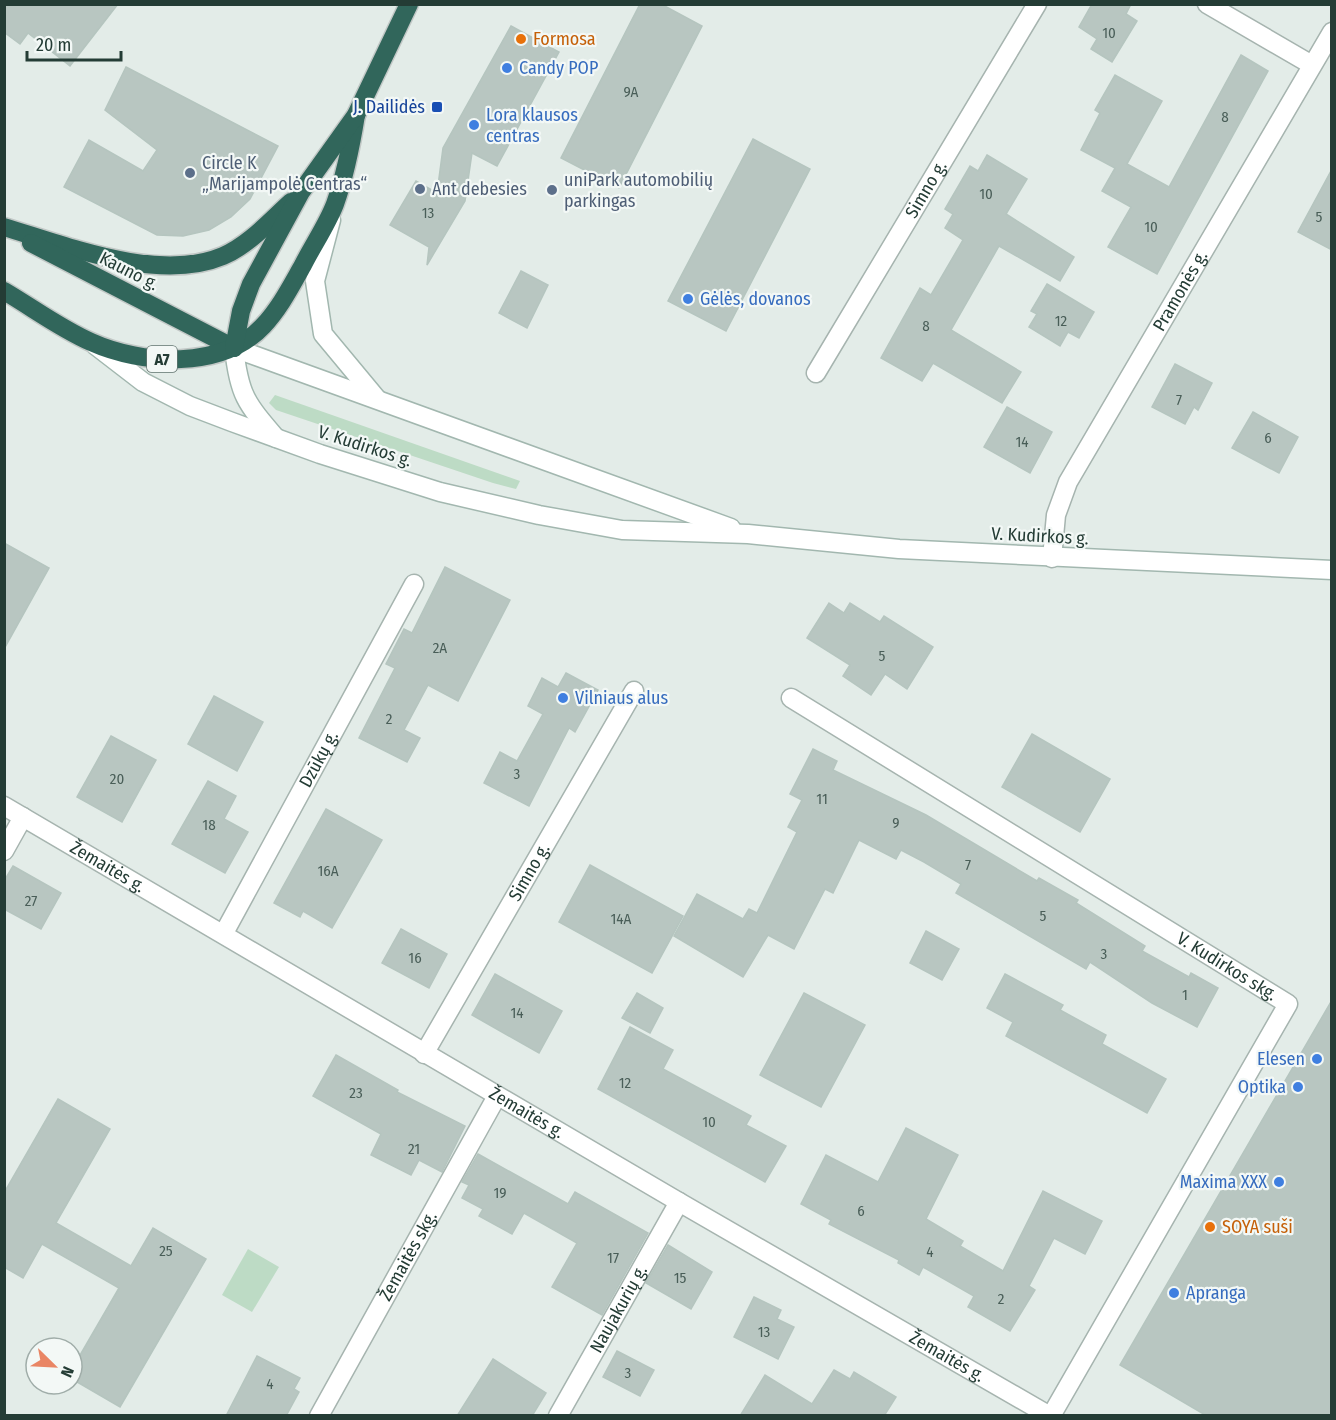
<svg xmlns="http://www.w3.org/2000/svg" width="1336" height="1420" font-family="'Fira Sans Condensed',sans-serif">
  <rect width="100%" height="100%" fill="#e3ece8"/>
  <g fill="#bddbc5">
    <path d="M275 395 520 481 516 489 493 483 276 410 269 403Z"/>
    <path d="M248 1249 279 1267 252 1312 222 1295Z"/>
  </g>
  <g fill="#b8c6c1" stroke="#b5c5bf" stroke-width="1.5">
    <path d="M4 4H118L70 66 28 33 20 44 4 32Z"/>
    <path d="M640 4H661L702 26 619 188 561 158Z"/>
    <path d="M1092 4H1131L1126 14 1137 21 1112 62 1091 49 1097 39 1079 27Z"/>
    <path d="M511 26 559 52 497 166 472 153 465 201 427 265 429 247 390 225 416 181 437 193 443 148Z"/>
    <path d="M1241 55 1268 71 1157 274 1108 247 1131 207 1102 191 1115 168 1081 150 1100 113 1095 110 1115 75 1162 101 1127 164 1169 187Z"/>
    <path d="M126 67 278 146 250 199 231 217 209 230 183 236 157 235 64 187 89 140 143 171 157 150 105 110Z"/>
    <path d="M753 139 810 169 726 331 668 301Z"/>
    <path d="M987 155 1027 179 1006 214 1074 257 1060 281 999 246 951 330 1021 372 1002 403 933 363 922 381 881 358 920 288 931 295 963 240 945 228 953 214 945 209 970 166 978 171Z"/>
    <path d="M1332 169V250L1298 232Z"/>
    <path d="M521 271 548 285 527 328 499 313Z"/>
    <path d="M1047 284 1094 312 1079 338 1068 332 1060 346 1029 327 1037 314 1031 311Z"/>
    <path d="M1175 364 1212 383 1198 410 1194 407 1185 424 1152 407Z"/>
    <path d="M1007 407 1052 432 1030 473 984 447Z"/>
    <path d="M1253 412 1298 437 1279 473 1232 448Z"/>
    <path d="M4 543 49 568 4 649Z"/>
    <path d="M445 567 510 600 458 701 428 685 404 730 420 738 407 762 359 738 395 668 386 664 404 629 412 633Z"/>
    <path d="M829 603 844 613 850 603 880 622 884 616 933 647 907 689 885 674 871 695 843 676 850 665 807 638Z"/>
    <path d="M566 673 598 690 575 732 569 728 529 806 484 783 500 752 517 761 543 714 528 706 542 678 558 687Z"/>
    <path d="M214 696 263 722 237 771 188 744Z"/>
    <path d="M1032 734 1110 779 1080 832 1002 787Z"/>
    <path d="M111 736 156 760 122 822 77 797Z"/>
    <path d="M813 749 837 761 833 770 926 815 1037 881 1039 878 1078 900 1076 903 1145 946 1142 951 1189 977 1191 973 1218 988 1197 1027 1152 1003 1090 962 1086 969 956 893 961 884 924 862 901 850 896 859 859 840 833 893 825 889 794 949 768 935 743 977 674 936 697 894 743 919 749 909 757 913 797 832 788 827 802 800 790 794Z"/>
    <path d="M208 781 236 796 224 819 248 832 225 873 172 844Z"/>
    <path d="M326 809 382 840 332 928 303 911 300 917 274 903Z"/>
    <path d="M590 865 683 916 652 973 559 922Z"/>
    <path d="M13 866 61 893 41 929 4 909V881Z"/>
    <path d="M401 929 447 954 429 988 382 963Z"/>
    <path d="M926 931 959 949 942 980 910 963Z"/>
    <path d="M495 974 562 1011 539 1053 472 1015Z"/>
    <path d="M1005 974 1063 1005 1060 1010 1106 1035 1102 1044 1166 1079 1147 1113 1006 1036 1013 1022 987 1008Z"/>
    <path d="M637 993 663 1008 650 1033 622 1018Z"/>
    <path d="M804 993 865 1025 821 1107 760 1075Z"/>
    <path d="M1332 1000V1416H1207L1120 1365Z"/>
    <path d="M630 1027 673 1050 663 1069 751 1116 746 1125 786 1146 765 1182 598 1089Z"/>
    <path d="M336 1055 398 1090 397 1092 465 1126 442 1172 419 1160 411 1175 371 1155 381 1134 313 1096Z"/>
    <path d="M58 1099 110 1129 56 1223 131 1266 153 1228 206 1259 120 1407 72 1379V1369L119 1288 42 1244 23 1278 4 1267V1193Z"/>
    <path d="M906 1128 958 1155 926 1219 963 1241 960 1246 1003 1271 1043 1191 1102 1221 1085 1254 1054 1238 1029 1286 1035 1290 1010 1331 968 1307 974 1296 923 1267 919 1275 898 1263 899 1260 829 1224 831 1220 801 1204 826 1155 878 1182Z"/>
    <path d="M478 1154 568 1204 575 1192 648 1233 602 1315 552 1287 577 1243 524 1213 512 1234 479 1216 483 1209 462 1198 469 1185 462 1182Z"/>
    <path d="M668 1245 712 1272 691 1309 646 1283Z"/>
    <path d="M754 1297 781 1310 777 1319 794 1327 778 1359 734 1337Z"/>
    <path d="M617 1351 654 1370 640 1396 603 1377Z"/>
    <path d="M257 1356 300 1378 294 1389 299 1392 286 1416H226Z"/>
    <path d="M493 1359 546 1393 532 1416H457Z"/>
    <path d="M834 1370 850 1379 854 1372 896 1397 884 1416H740L765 1375 812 1404Z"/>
  </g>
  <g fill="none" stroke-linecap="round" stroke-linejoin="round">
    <g stroke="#a6b4af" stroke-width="21">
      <g id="street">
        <path d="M1207 4 1312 65"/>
        <path id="s1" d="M816 373 1037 4"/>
        <path id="s2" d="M1052 558 1056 515 1068 482 1332 32"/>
        <path id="s3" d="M791 698 1288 1004 1051 1416"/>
        <path id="s4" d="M4 806 679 1202 1050 1416"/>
        <path d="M4 851 23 817"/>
        <path id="s5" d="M224 933 414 584"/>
        <path id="s6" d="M424 1054 634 691"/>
        <path id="s7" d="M319 1416 497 1096"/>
        <path id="s8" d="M558 1416 679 1202"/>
      </g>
    </g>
    <g stroke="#a2b7af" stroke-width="21">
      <g id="secondary">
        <path d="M331 220 315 281 323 334 377 399"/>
        <path d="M95 345 143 382 190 406 232 422 320 454 440 492 539 515 622 530 748 534 899 549 1332 570"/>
        <path d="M276 438C246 403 239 395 234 348L731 528"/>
      </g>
    </g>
    <g stroke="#c2c8c6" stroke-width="21">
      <g id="highway">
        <path d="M4 227C67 246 159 283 223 256 249 245 271 220 291 202"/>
        <path d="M31 243 234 348"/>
        <path d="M4 291C33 308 61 329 91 342 142 365 222 370 263 326 280 308 291 286 303 265 313 245 327 225 335 204 345 176 351 146 356 115"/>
        <path d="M234 348 241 311 251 284 301 192 356 115 409 4"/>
      </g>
    </g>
    <use href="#street" stroke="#fff" stroke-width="18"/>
    <use href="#secondary" stroke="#fff" stroke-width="18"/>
    <use href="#highway" stroke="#31665b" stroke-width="18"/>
  </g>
  <g fill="#e8710a" stroke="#f3f8f6" stroke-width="2">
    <circle cx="521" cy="39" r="6"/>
    <circle cx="1210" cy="1227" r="6"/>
  </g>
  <g fill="#3f7fe0" stroke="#f3f8f6" stroke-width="2">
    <circle cx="507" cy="68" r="6"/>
    <circle cx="474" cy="125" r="6"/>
    <circle cx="688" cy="299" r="6"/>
    <circle cx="563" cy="698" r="6"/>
    <circle cx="1317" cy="1059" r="6"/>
    <circle cx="1298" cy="1087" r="6"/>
    <circle cx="1279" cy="1182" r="6"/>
    <circle cx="1174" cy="1293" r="6"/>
  </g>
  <rect fill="#1a4fb4" stroke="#f3f8f6" stroke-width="2" x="431" y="101" width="12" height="12" rx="3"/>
  <g fill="#5c6f8a" stroke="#f3f8f6" stroke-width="2">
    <circle cx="190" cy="173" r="6"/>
    <circle cx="420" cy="189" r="6"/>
    <circle cx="552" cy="190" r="6"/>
  </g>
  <g text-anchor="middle" stroke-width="4.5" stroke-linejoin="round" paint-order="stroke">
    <g font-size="15" fill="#495e58">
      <text x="1109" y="38">10</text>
      <text x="631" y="97">9A</text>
      <text x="1225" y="122">8</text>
      <text x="986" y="199">10</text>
      <text x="428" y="218">13</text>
      <text x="1319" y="222">5</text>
      <text x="1151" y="232">10</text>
      <text x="1061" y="326">12</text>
      <text x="926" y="331">8</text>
      <text x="1179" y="405">7</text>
      <text x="1268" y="443">6</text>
      <text x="1022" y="447">14</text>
      <text x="440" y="653">2A</text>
      <text x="882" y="661">5</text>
      <text x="389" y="724">2</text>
      <text x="517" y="779">3</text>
      <text x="117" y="784">20</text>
      <text x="822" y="804">11</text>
      <text x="896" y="828">9</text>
      <text x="209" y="830">18</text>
      <text x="968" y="870">7</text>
      <text x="328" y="876">16A</text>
      <text x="31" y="906">27</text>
      <text x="1043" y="921">5</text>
      <text x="621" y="924">14A</text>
      <text x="1104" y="959">3</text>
      <text x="415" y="963">16</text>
      <text x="1185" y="1000">1</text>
      <text x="517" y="1018">14</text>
      <text x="625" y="1088">12</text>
      <text x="356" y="1098">23</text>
      <text x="709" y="1127">10</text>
      <text x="414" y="1154">21</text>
      <text x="500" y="1198">19</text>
      <text x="861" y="1216">6</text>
      <text x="166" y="1256">25</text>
      <text x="930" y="1257">4</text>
      <text x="613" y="1263">17</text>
      <text x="680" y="1283">15</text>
      <text x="1001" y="1304">2</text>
      <text x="764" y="1337">13</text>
      <text x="628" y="1378">3</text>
      <text x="270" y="1389">4</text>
    </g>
    <rect fill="#f3f8f6" stroke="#62746f" stroke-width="1.5" x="147" y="346" width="30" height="26" rx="4.5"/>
    <g font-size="16" font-weight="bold" fill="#243c35">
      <text x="162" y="365">A7</text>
    </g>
    <g font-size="18" fill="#c56008" stroke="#f3f8f6" text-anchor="start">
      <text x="533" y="45">Formosa</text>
      <text x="1222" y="1233">SOYA suši</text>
    </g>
    <g font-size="18" fill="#366cbe" stroke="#f3f8f6" text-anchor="start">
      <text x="519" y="74">Candy POP</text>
      <text x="486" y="121">Lora klausos<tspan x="486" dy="21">centras</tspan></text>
      <text x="700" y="305">Gėlės, dovanos</text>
      <text x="575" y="704">Vilniaus alus</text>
      <text x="1305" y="1065" text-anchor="end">Elesen</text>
      <text x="1286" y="1093" text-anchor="end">Optika</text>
      <text x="1267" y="1188" text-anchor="end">Maxima XXX</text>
      <text x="1186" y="1299">Apranga</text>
    </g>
    <g font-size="18" fill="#164399" stroke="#f3f8f6" text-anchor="end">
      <text x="425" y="113">J. Dailidės</text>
    </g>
    <g font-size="18" fill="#4e5e75" stroke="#f3f8f6" text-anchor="start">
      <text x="202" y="169">Circle K<tspan x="202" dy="21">„Marijampolė Centras“</tspan></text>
      <text x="564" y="186">uniPark automobilių<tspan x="564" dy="21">parkingas</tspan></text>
      <text x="432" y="195">Ant debesies</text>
    </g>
    <g font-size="18" fill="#243c35" stroke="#f3f8f6">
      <text dy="6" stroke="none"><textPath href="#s1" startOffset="214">Simno g.</textPath></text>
      <text transform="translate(129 271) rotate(27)" y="6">Kauno g.</text>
      <text dy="6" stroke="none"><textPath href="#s2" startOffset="300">Pramonės g.</textPath></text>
      <text transform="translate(365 446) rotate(18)" y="6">V. Kudirkos g.</text>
      <text transform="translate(1040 536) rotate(3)" y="6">V. Kudirkos g.</text>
      <text dy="6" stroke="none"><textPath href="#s5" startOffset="198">Dzūkų g.</textPath></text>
      <text dy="6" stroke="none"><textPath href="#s4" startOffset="120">Žemaitės g.</textPath></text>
      <text dy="6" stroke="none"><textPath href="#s6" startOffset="210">Simno g.</textPath></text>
      <text dy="6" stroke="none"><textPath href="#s3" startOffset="512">V. Kudirkos skg.</textPath></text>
      <text dy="6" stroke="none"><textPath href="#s4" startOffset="606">Žemaitės g.</textPath></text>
      <text dy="6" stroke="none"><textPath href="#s7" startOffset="183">Žemaitės skg.</textPath></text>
      <text dy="6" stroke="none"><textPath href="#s8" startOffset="123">Naujakurių g.</textPath></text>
      <text dy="6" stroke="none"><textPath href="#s4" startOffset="1092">Žemaitės g.</textPath></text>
    </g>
  </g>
  <rect width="1336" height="1420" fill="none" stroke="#243c35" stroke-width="12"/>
  <g transform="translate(54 1366) rotate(114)"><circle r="28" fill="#f3f8f6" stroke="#a0ada9" stroke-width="1.5"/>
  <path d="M0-4.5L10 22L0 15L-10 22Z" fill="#e98564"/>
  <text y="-9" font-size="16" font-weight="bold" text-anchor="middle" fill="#243c35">N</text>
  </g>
  <path d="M27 51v9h94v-9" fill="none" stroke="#243c35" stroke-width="3"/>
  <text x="36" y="51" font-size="18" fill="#243c35" stroke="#f3f8f6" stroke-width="4.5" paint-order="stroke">20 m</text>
</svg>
